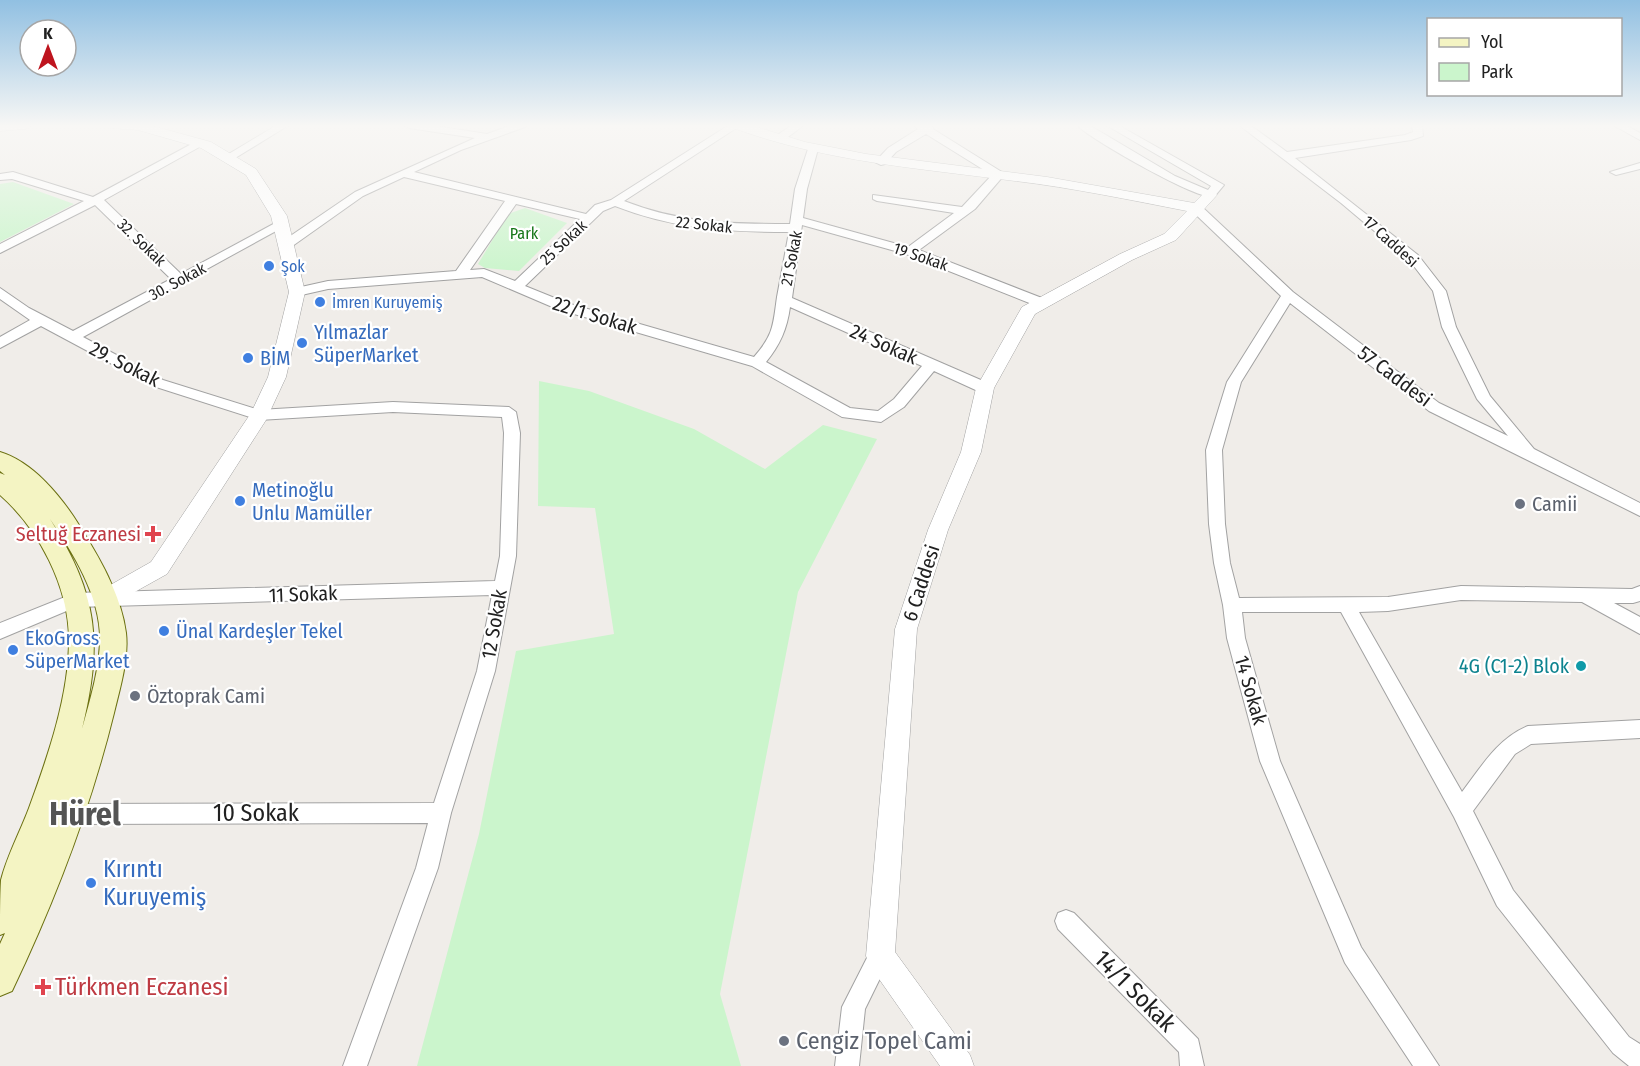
<svg xmlns="http://www.w3.org/2000/svg" width="1640" height="1066" font-family="'Fira Sans Condensed',sans-serif">
  <rect width="100%" height="100%" fill="#f0ede9"/>
  <g fill="#cbf5cc">
    <path d="M13 182 74 204 0 242V184Z"/>
    <path d="M525 208 567 223 519 271 485 268 478 264 508 214Z"/>
    <path d="M539 381 589 391 694 429 765 469 823 425 877 439 798 592 720 994 741 1066H417L479 834 516 651 614 634 595 508 538 506Z"/>
  </g>
  <g fill="none" stroke-linecap="round" stroke-linejoin="round">
    <g stroke="#a2a2a2" stroke-width="2">
      <g id="minor">
        <path d="M277 125H289L232 160H224L222 158Z"/>
        <path d="M404 125H429L487 134 512 125H526L525 127 461 150 414 172 586 214 595 205 611 200 729 125H741L624 201C680 223 730 224 790 224L795 189 808 149 813 146 818 149 807 189 803 218 908 247 954 213 877 201 873 199V195L962 207 992 175 926 134 896 152 885 164 881 165 875 162 888 148 918 129 914 125 932 126 933 129 1005 174 975 209 919 250 1047 300 1049 303 1042 307 1037 306 906 254 802 225 792 298 990 384 992 388 985 393 980 392 934 371 904 407 881 422 842 417 752 366 557 309 482 277 328 289 297 296 292 295 290 292 292 289 328 281 456 271 505 201 404 177 363 196 291 247H283L281 244 283 241 355 192 475 138 409 128ZM516 204 580 219 515 281 484 269 470 270ZM615 206C674 229 726 232 789 232 785 254 781 276 777 297 773 325 774 334 754 357L567 303 525 286 603 211ZM790 307 922 366 894 399 878 411 850 408 766 362C780 345 787 329 790 307Z"/>
        <path d="M792 125H804L784 140H776V136Z"/>
        <path d="M1077 125H1089L1175 176 1208 190 1211 186 1106 125H1118L1224 185 1214 197C1199 201 1088 138 1077 125Z"/>
        <path d="M1239 125H1250L1287 152 1405 135 1413 132 1412 125H1422L1423 136 1411 140 1295 158 1418 255 1446 291 1456 327 1490 396 1534 449 1640 503V516L1429 411 1290 303 1241 382 1222 450 1225 524 1230 563 1239 598 1388 597 1461 586 1632 589 1640 586V601L1633 603H1614L1640 617V634L1582 602 1461 600 1388 611 1359 612 1462 792C1481 767 1498 738 1528 726L1640 720V738L1531 744 1515 754 1473 811 1513 890 1629 1037 1640 1044V1066H1629L1613 1053 1497 906 1454 817 1341 612H1242L1245 638 1280 761 1361 947 1439 1066H1413L1345 963 1260 761 1227 638 1223 605 1214 563 1209 524 1206 450 1227 382 1281 296 1192 211V205H1200L1293 292 1439 403 1508 436 1477 399 1442 327 1433 291 1410 261 1341 203Z"/>
        <path d="M1613 125H1625L1640 133V140Z"/>
        <path d="M199 140 204 143 203 145 104 200 181 274 277 222H285L287 225 83 337 163 380 259 410 393 402 509 407 516 412 520 433 516 556 495 671 451 813 438 868 367 1066H343L416 868 428 823 71 824 64 821 61 814 64 807 71 804 434 803 477 671 492 595 76 607 0 639V623L75 593 495 581 500 556 504 433 502 417 393 412 259 420 153 386 41 326 0 348V337L30 320 0 299V288L29 308 73 331 171 279 95 205 0 253V244L84 201 12 179 0 180V174L13 172 93 197Z"/>
        <path d="M1640 163V169L1616 175 1610 172Z"/>
        <path d="M1066 910 1074 913 1198 1039 1204 1066H1180L1179 1052 1058 929 1055 921 1058 913Z"/>
        <path d="M880 945 888 948 891 956 865 1009 859 1066H835L842 1007 872 948Z"/>
      </g>
    </g>
    <g stroke="#a2a2a2" stroke-width="1">
      <g id="tertiary">
        <path d="M0 125H32L25 129 0 131Z"/>
        <path d="M109 125H149L211 142 256 169 287 216 305 292 286 377 266 420 167 574 106 608 98 606 95 599 98 592 151 562 251 413 268 377 289 292 271 216 246 175 201 148 138 130 111 128Z"/>
        <path d="M731 125H750L805 142 866 154 1047 177 1194 203 1205 192H1215L1217 195 1176 240 1132 260 1035 314 994 388 981 452 948 530 917 629 895 952 970 1055 974 1066H940L870 966 866 956 895 629 928 530 961 452 976 388 1022 307 1120 254 1164 234 1187 211C1130 200 1073 188 1015 181 918 168 827 162 733 128Z"/>
      </g>
    </g>
    <g stroke="#6b7010" stroke-width="2">
      <path id="secondary" d="M0 452C33 462 61 496 79 525 99 557 121 594 126 633 129 659 120 688 114 713 90 810 55 901 12 991L0 996V944L5 933 0 935C0 918 0 896 1 880 7 856 20 832 29 808 48 756 69 696 69 640 69 587 39 529 0 495V473L5 475 0 471ZM50 519C73 553 100 596 100 638 100 668 90 700 82 729 103 642 98 595 50 519Z"/>
    </g>
    <use href="#minor" fill="#fff" fill-rule="evenodd"/>
    <use href="#tertiary" fill="#fff" fill-rule="evenodd"/>
    <use href="#secondary" fill="#f4f4c3" fill-rule="evenodd"/>
  </g>
  <linearGradient id="sky" x2="0" y2="1"><stop stop-color="#91c0e2"/><stop offset="0.46" stop-color="#f8f7f5"/><stop offset="1" stop-color="#f8f7f5" stop-opacity="0"/></linearGradient>
  <rect width="1640" height="274" fill="url(#sky)"/>
  <g fill="#3f7fe0" stroke="#fff" stroke-width="2">
    <circle cx="269" cy="266" r="6"/>
    <circle cx="320" cy="302" r="6"/>
    <circle cx="302" cy="343" r="6"/>
    <circle cx="248" cy="358" r="6"/>
    <circle cx="240" cy="501" r="6"/>
    <circle cx="164" cy="631" r="6"/>
    <circle cx="13" cy="650" r="6"/>
    <circle cx="91" cy="883" r="6"/>
  </g>
  <g fill="#6b7280" stroke="#fff" stroke-width="2">
    <circle cx="1520" cy="504" r="6"/>
    <circle cx="135" cy="696" r="6"/>
    <circle cx="784" cy="1041" r="6"/>
  </g>
  <g fill="#e0444e" stroke="#fff" stroke-width="2">
    <path d="M150 525h6v6h6v6h-6v6h-6v-6h-6v-6h6z"/>
    <path d="M40 978h6v6h6v6h-6v6h-6v-6h-6v-6h6z"/>
  </g>
  <circle fill="#0f9aa8" stroke="#fff" stroke-width="2" cx="1581" cy="666" r="6"/>
  <g text-anchor="middle" stroke-width="4.5" stroke-linejoin="round" paint-order="stroke">
    <g font-size="16" fill="#212121" stroke="#fff">
      <text transform="translate(704 224) rotate(6)" y="6">22 Sokak</text>
      <text transform="translate(1391 241) rotate(42)" y="6">17 Caddesi</text>
      <text transform="translate(142 242) rotate(44)" y="6">32. Sokak</text>
      <text transform="translate(563 242) rotate(-43)" y="6">25 Sokak</text>
      <text transform="translate(921 256) rotate(19)" y="6">19 Sokak</text>
      <text transform="translate(791 258) rotate(-79)" y="6">21 Sokak</text>
      <text transform="translate(177 281) rotate(-28)" y="6">30. Sokak</text>
    </g>
    <g font-size="16" fill="#17771a" stroke="#fff">
      <text x="524" y="239">Park</text>
    </g>
    <g font-size="16" fill="#366cbe" stroke="#fff" text-anchor="start">
      <text x="281" y="272">Şok</text>
      <text x="332" y="308">İmren Kuruyemiş</text>
    </g>
    <g font-size="20" fill="#212121" stroke="#fff">
      <text transform="translate(595 315) rotate(17)" y="7">22/1 Sokak</text>
      <text transform="translate(884 344) rotate(24)" y="7">24 Sokak</text>
      <text transform="translate(125 364) rotate(27)" y="7">29. Sokak</text>
      <text transform="translate(1395 376) rotate(37)" y="7">57 Caddesi</text>
      <text transform="translate(921 583) rotate(-72)" y="7">6 Caddesi</text>
      <text transform="translate(303 594) rotate(-2)" y="7">11 Sokak</text>
      <text transform="translate(494 624) rotate(-80)" y="7">12 Sokak</text>
      <text transform="translate(1251 690) rotate(74)" y="7">14 Sokak</text>
    </g>
    <g font-size="20" fill="#366cbe" stroke="#fff" text-anchor="start">
      <text x="314" y="339">Yılmazlar<tspan x="314" dy="23">SüperMarket</tspan></text>
      <text x="260" y="365">BİM</text>
      <text x="252" y="497">Metinoğlu<tspan x="252" dy="23">Unlu Mamüller</tspan></text>
      <text x="176" y="638">Ünal Kardeşler Tekel</text>
      <text x="25" y="645">EkoGross<tspan x="25" dy="23">SüperMarket</tspan></text>
    </g>
    <g font-size="20" fill="#5b616d" stroke="#fff" text-anchor="start">
      <text x="1532" y="511">Camii</text>
      <text x="147" y="703">Öztoprak Cami</text>
    </g>
    <g font-size="20" fill="#be3a42" stroke="#fff" text-anchor="end">
      <text x="141" y="541">Seltuğ Eczanesi</text>
    </g>
    <g font-size="20" fill="#0d838f" stroke="#fff" text-anchor="end">
      <text x="1569" y="673">4G (C1-2) Blok</text>
    </g>
    <g font-size="24" fill="#212121" stroke="#fff">
      <text x="256" y="821">10 Sokak</text>
      <text transform="translate(1135 991) rotate(45)" y="8">14/1 Sokak</text>
    </g>
    <g font-size="24" fill="#366cbe" stroke="#fff" text-anchor="start">
      <text x="103" y="877">Kırıntı<tspan x="103" dy="28">Kuruyemiş</tspan></text>
    </g>
    <g font-size="24" fill="#be3a42" stroke="#fff" text-anchor="start">
      <text x="55" y="995">Türkmen Eczanesi</text>
    </g>
    <g font-size="24" fill="#5b616d" stroke="#fff" text-anchor="start">
      <text x="796" y="1049">Cengiz Topel Cami</text>
    </g>
    <g font-size="32" font-weight="bold" fill="#545454" stroke="#fff">
      <text x="85" y="825">Hürel</text>
    </g>
  </g>
  <rect x="1427" y="18" width="195" height="78" fill="#ffffff" stroke="#a6a6a6" stroke-width="1.5"/>
  <rect x="1439" y="38" width="30" height="9" fill="#f4f4c3" stroke="#a6a6a6" stroke-width="1.5"/>
  <text x="1481" y="48" font-size="18" fill="#212121">Yol</text>
  <rect x="1439" y="63" width="30" height="18" fill="#cbf5cc" stroke="#a6a6a6" stroke-width="1.5"/>
  <text x="1481" y="78" font-size="18" fill="#212121">Park</text>
  <g transform="translate(48 48)"><circle r="28" fill="#ffffff" stroke="#a6a6a6" stroke-width="1.5"/>
  <path d="M0-4.5L10 22L0 15L-10 22Z" fill="#be141e"/>
  <text y="-9" font-size="16" font-weight="bold" text-anchor="middle" fill="#212121">K</text>
  </g>
</svg>
